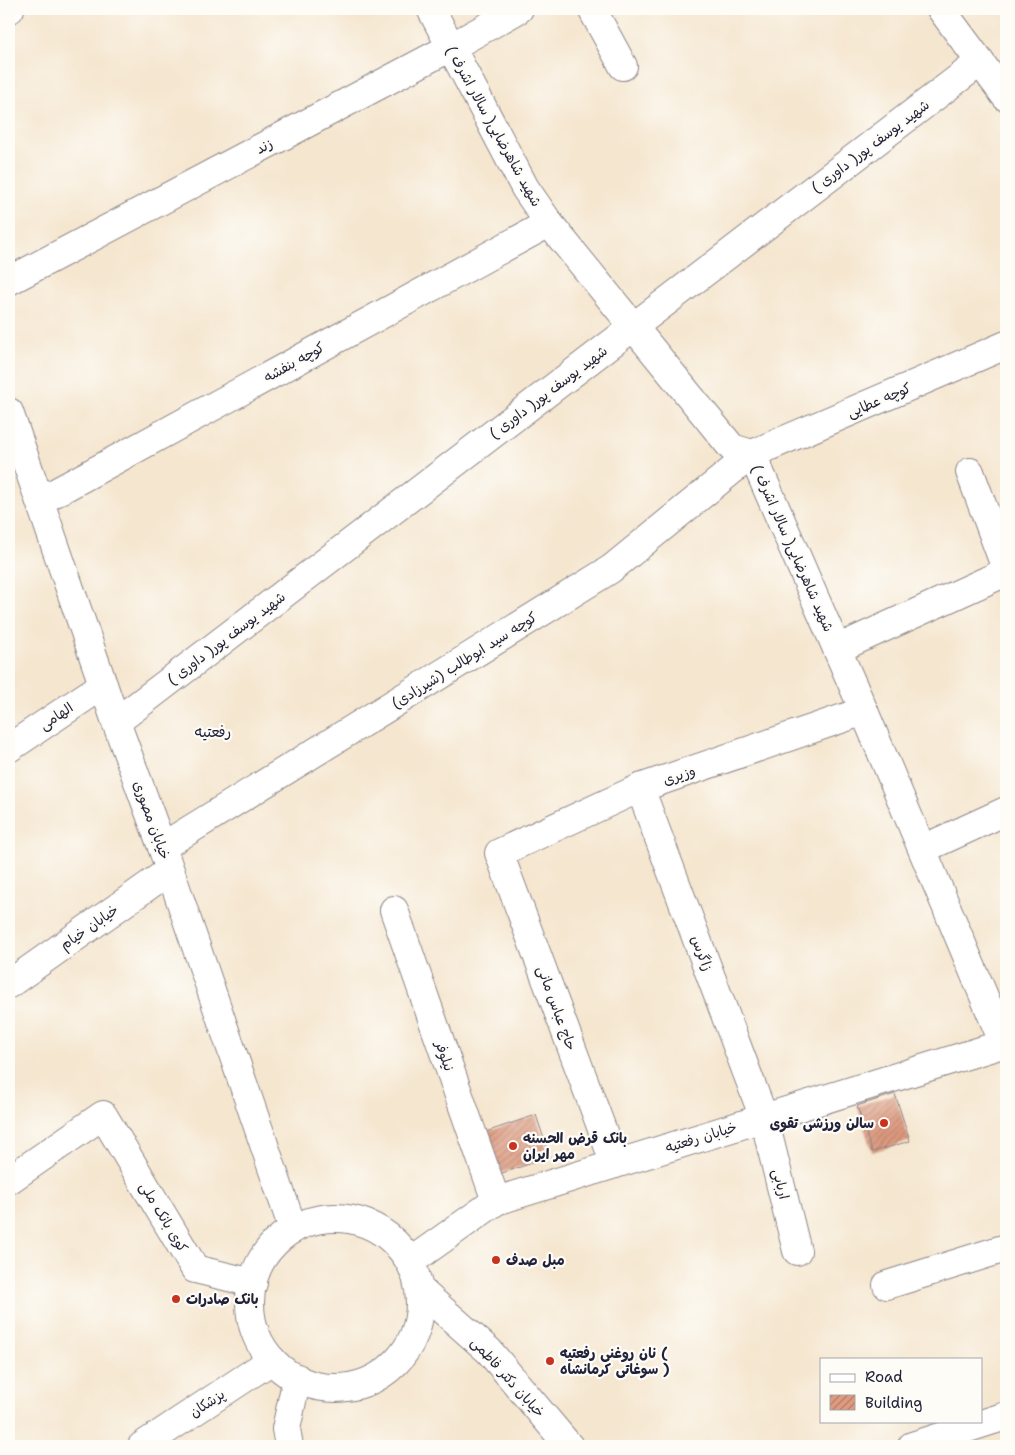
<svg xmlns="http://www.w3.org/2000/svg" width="1015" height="1455" font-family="'Shantell Sans','Playpen Sans Arabic',sans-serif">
  <defs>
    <pattern id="building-hatch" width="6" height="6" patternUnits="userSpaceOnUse" patternTransform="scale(1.25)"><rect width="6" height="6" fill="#dd9a7f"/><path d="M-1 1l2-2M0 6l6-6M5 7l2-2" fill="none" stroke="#b37d69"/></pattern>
  </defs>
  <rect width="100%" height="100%" fill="#fdfcf7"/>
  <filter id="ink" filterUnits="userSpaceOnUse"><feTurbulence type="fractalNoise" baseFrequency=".02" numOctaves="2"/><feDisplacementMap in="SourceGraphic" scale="10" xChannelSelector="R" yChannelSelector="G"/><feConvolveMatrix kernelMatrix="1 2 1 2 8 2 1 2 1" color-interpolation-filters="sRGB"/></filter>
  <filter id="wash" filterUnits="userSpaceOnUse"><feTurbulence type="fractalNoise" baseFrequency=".0096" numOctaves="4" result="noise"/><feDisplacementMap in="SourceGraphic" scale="20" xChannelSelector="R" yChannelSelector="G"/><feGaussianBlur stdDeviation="1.12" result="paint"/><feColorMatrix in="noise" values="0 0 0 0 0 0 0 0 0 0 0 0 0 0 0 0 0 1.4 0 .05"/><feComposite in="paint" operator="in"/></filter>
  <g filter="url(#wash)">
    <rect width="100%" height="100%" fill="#f5e6cf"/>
    <g id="blocks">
      <g fill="url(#building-hatch)">
        <path d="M895 1094 910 1141 872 1152 857 1106Z"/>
        <path d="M536 1115 550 1157 490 1177 477 1135Z"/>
      </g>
    </g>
  </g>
  <g filter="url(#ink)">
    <use href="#blocks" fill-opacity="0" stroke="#8c8485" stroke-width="1"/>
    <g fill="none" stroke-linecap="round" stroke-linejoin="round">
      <g stroke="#8c8485" stroke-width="30">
        <g id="minor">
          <path d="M431 9 525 188 549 223 732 448 752 454 864 711 1004 1044"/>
          <path d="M592 9 623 66"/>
          <path d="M941 9 1006 97"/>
          <path d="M9 281 451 47 519 9"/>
          <path d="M970 472 1006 569"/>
          <path d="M40 501 549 223"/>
          <path d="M837 649 1006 572"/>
          <path d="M116 722 980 62"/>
          <path d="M9 748 103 685"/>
          <path d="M640 788 764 1118 797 1251"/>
          <path d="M162 847 611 569 752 454 1006 345"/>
          <path d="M923 849 1006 811"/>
          <path d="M394 910 496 1201"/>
          <path d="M9 984 169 871"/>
          <path d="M615 1164 499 853 640 788 864 711"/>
          <path d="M9 1180 103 1115 195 1269 253 1283"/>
          <path d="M410 1262 496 1201 1006 1043"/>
          <path d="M887 1285 1006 1248"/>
          <path d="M142 1446 272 1360"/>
          <path d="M912 1446 1006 1416"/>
        </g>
      </g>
      <g stroke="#8c8485" stroke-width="30">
        <g id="major">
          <path d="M9 9H10"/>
          <path d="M9 412 116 722 162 847 293 1229"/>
          <circle cx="335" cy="1303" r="85"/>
          <path d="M420 1290 489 1351 569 1446"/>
          <path d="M289 1446 286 1429 297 1378"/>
        </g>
      </g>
      <use href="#minor" stroke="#fff" stroke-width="28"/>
      <use href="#major" stroke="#fff" stroke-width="28"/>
    </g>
  </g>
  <g fill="#c8321e" stroke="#fdfcf7" stroke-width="2">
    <circle cx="884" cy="1123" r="5"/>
    <circle cx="513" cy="1146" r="5"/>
    <circle cx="496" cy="1260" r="5"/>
    <circle cx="176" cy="1299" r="5"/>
    <circle cx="550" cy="1361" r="5"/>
  </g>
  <g text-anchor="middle" stroke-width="4.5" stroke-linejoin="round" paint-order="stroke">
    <g font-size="14" fill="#22223b" stroke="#fdfcf7">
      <text transform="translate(494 126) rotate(61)" y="5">شهید شاهرضایی( سالار اشرف )</text>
      <text transform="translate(264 146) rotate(-28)" y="5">زند</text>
      <text transform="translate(870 146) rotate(-37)" y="5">شهید یوسف پور( داوری )</text>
      <text transform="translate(294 362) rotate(-29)" y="5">کوچه بنفشه</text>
      <text transform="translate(548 392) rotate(-37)" y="5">شهید یوسف پور( داوری )</text>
      <text transform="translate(879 400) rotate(-23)" y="5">کوچه عطایی</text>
      <text transform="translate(793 548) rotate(66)" y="5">شهید شاهرضایی( سالار اشرف )</text>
      <text transform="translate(226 638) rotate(-37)" y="5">شهید یوسف پور( داوری )</text>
      <text transform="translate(464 660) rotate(-32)" y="5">کوچه سید ابوطالب (شیرزادی)</text>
      <text transform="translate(56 716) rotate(-34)" y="5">الهامی</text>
      <text transform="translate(679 775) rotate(-19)" y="5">وزیری</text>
      <text transform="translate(152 820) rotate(70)" y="5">خیابان مصوری</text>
      <text transform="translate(89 927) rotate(-35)" y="5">خیابان خیام</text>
      <text transform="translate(702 953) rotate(69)" y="5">زاگرس</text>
      <text transform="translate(557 1008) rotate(70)" y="5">حاج عباس مانی</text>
      <text transform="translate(445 1056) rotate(71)" y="5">نیلوفر</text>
      <text transform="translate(701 1137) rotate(-17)" y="5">خیابان رفعتیه</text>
      <text transform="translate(781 1184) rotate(76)" y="5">اربابی</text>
      <text transform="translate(164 1217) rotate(59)" y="5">کوی بانک ملی</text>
      <text transform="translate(508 1377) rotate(48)" y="5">خیابان دکتر فاطمی</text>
      <text transform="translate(207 1403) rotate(-33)" y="5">پزشکان</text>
    </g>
    <g font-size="14" font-weight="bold" fill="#22223b" stroke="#fdfcf7" text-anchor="start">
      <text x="874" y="1128" text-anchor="end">سالن ورزشی تقوی</text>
      <text x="523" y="1143">بانک قرض الحسنه<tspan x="523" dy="16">مهر ایران</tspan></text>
      <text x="506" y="1265">مبل صدف</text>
      <text x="186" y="1304">بانک صادرات</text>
      <text x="560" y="1358">نان روغنی رفعتیه (<tspan x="560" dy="16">سوغاتی کرمانشاه )</tspan></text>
    </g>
    <g font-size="15" fill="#22223b" stroke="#fdfcf7">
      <text x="213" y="737">رفعتیه</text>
    </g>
  </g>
  <rect width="1015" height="1455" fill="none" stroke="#fdfcf7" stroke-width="30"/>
  <rect x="820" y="1358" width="162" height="65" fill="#fdfcf7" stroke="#a5a5ac"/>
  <rect x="830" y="1374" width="25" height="8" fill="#ffffff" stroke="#a5a5ac"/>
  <text x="865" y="1382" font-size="15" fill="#22223b">Road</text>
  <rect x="830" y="1395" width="25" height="15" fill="url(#building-hatch)" stroke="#a5a5ac"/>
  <text x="865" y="1408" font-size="15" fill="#22223b">Building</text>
</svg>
